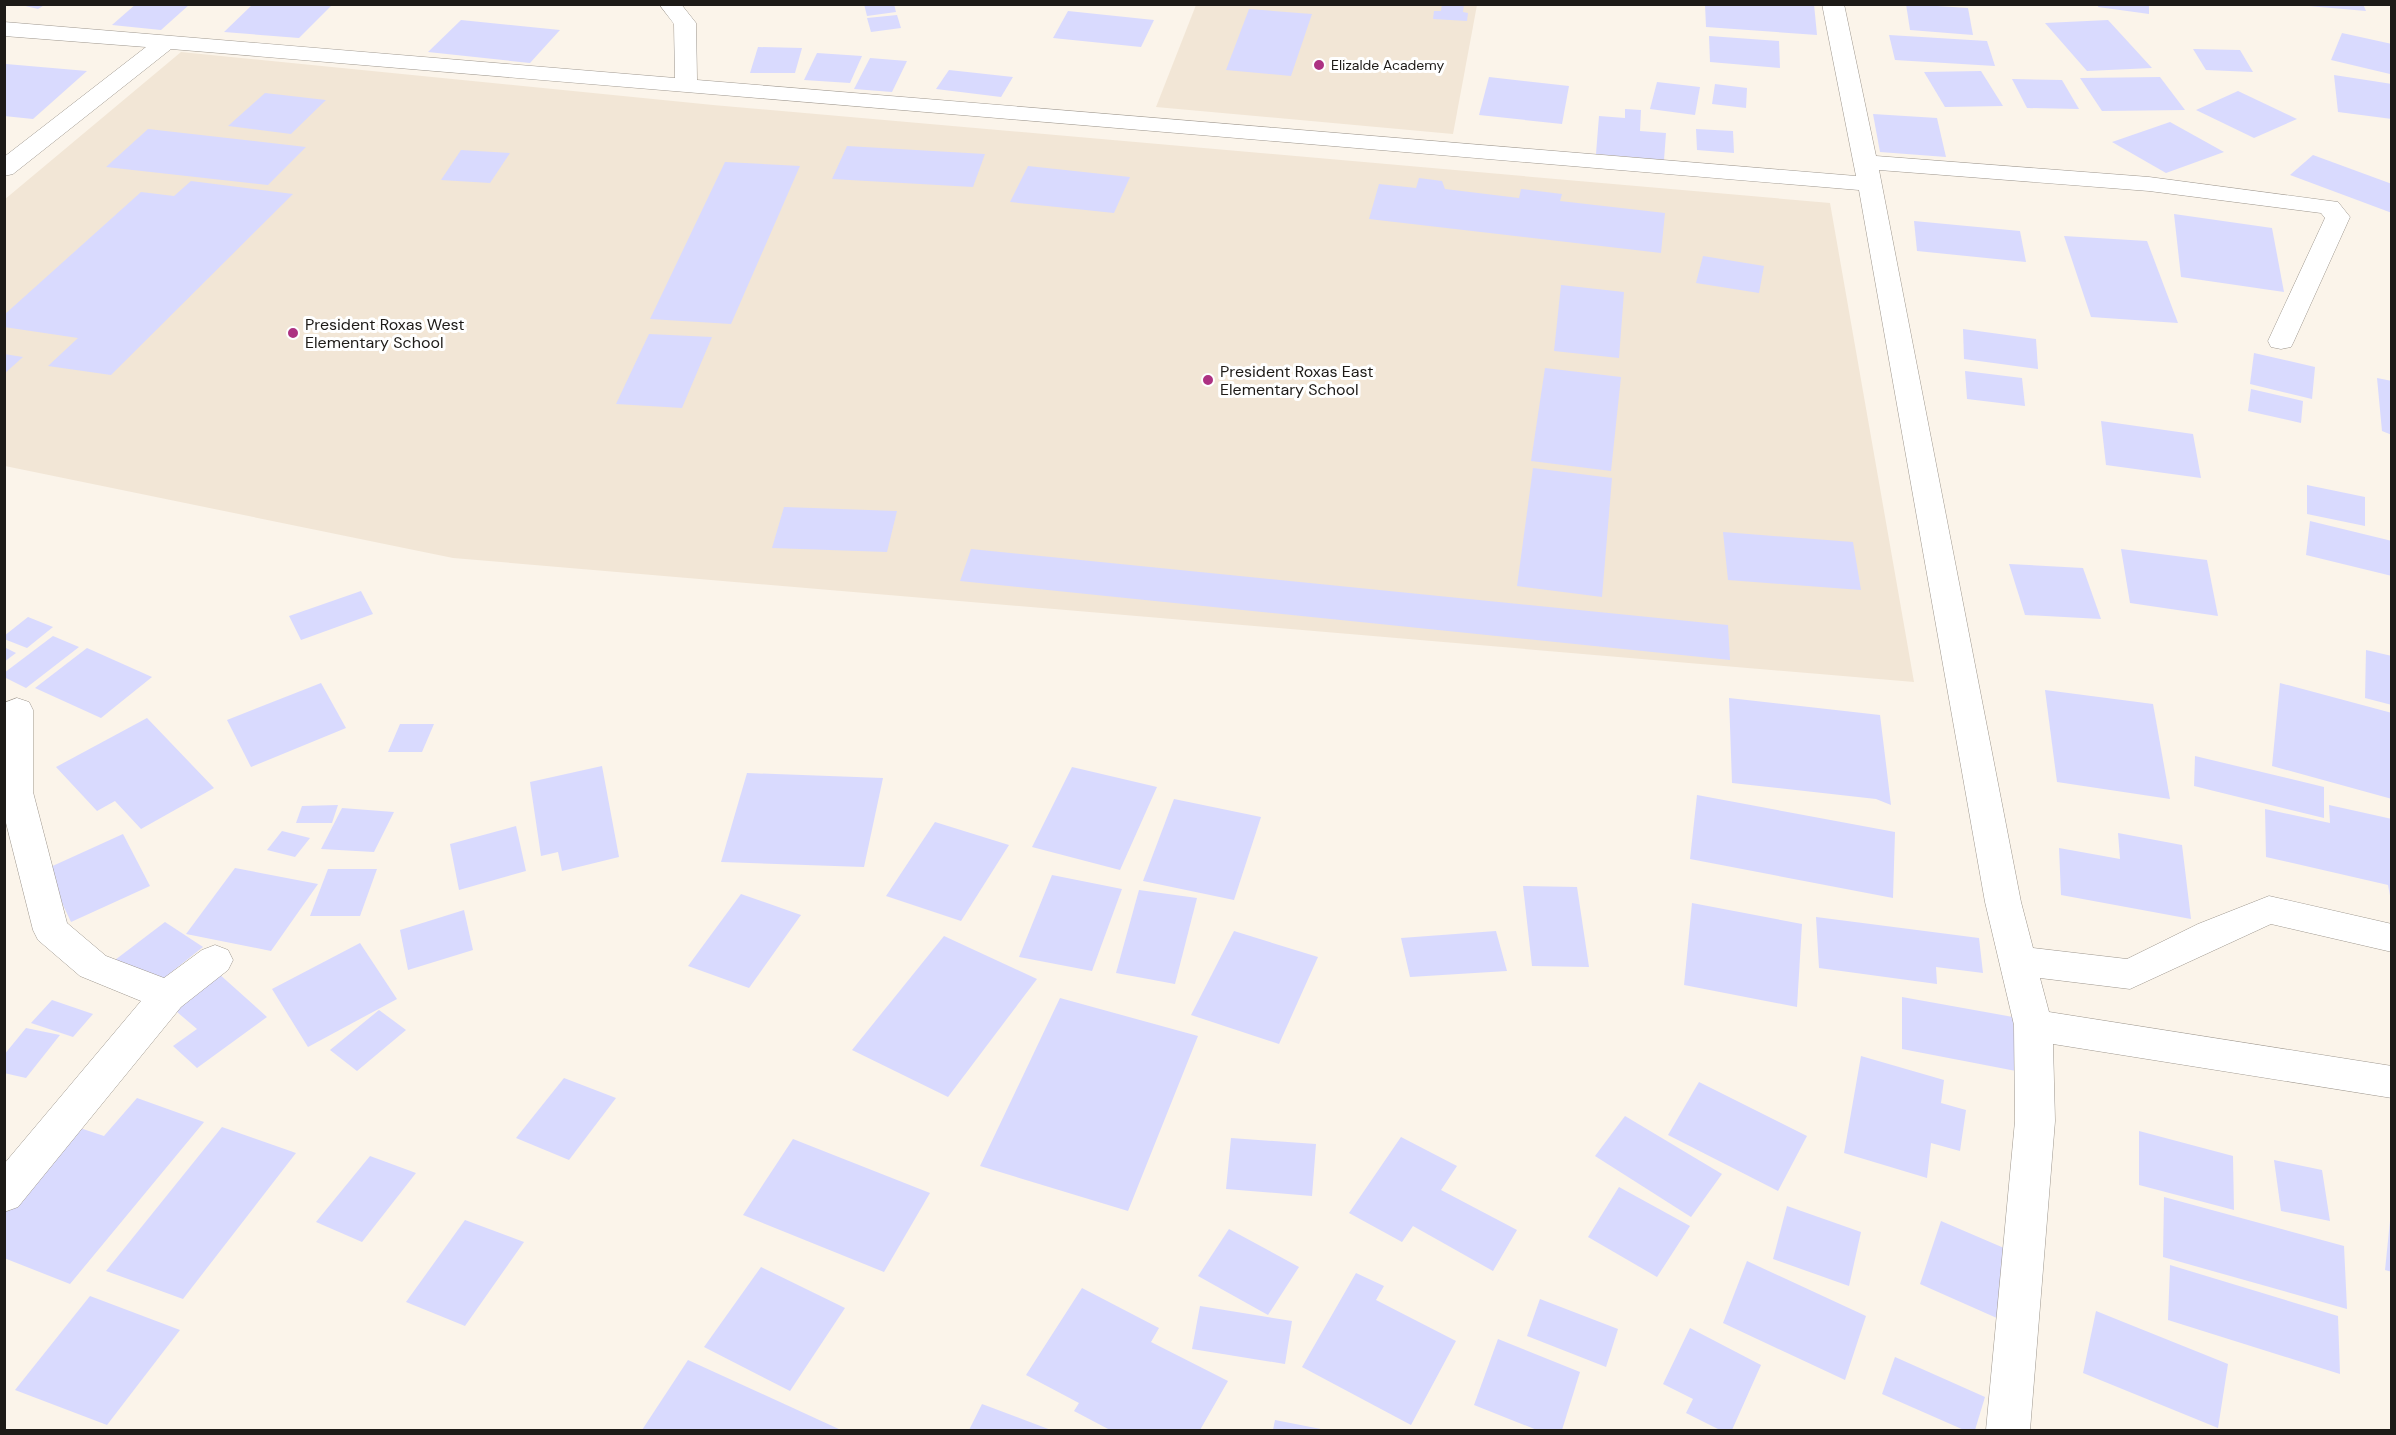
<svg xmlns="http://www.w3.org/2000/svg" width="2396" height="1435" font-family="'DM Sans',sans-serif">
  <rect width="100%" height="100%" fill="#fbf4ea"/>
  <g fill="#f2e6d6">
    <path d="M1196 5H1477L1453 134 1156 107Z"/>
    <path d="M181 52 713 105 1830 203 1914 682 453 558 5 466 4 200Z"/>
  </g>
  <g fill="#d9dafe">
    <path d="M17 4H46L38 9Z"/>
    <path d="M136 4H190L161 30 112 25Z"/>
    <path d="M253 4H310L331 6 299 38 224 32Z"/>
    <path d="M864 4H894L896 12 867 16Z"/>
    <path d="M1442 4H1464L1463 12 1468 13 1467 21 1433 19 1434 11H1441Z"/>
    <path d="M1705 4H1814L1817 35 1706 27Z"/>
    <path d="M1906 4 1968 8 1973 35 1910 30Z"/>
    <path d="M2099 4H2149V14L2098 7Z"/>
    <path d="M2309 4H2363L2366 11 2309 6Z"/>
    <path d="M1249 9 1312 14 1291 76 1226 70Z"/>
    <path d="M1068 11 1154 20 1141 47 1053 38Z"/>
    <path d="M897 15 901 28 871 32 867 18Z"/>
    <path d="M461 20 560 30 530 63 428 52Z"/>
    <path d="M2108 20 2152 68 2087 71 2045 23Z"/>
    <path d="M2342 33 2392 44 2390 74 2331 60Z"/>
    <path d="M1889 35 1987 41 1995 66 1895 60Z"/>
    <path d="M1709 36 1779 41 1780 68 1710 62Z"/>
    <path d="M758 47 802 48 795 73H750Z"/>
    <path d="M2193 49 2240 50 2253 72 2206 70Z"/>
    <path d="M817 53 862 56 850 83 804 80Z"/>
    <path d="M870 58 907 61 892 92 854 89Z"/>
    <path d="M6 64 87 71 33 119 4 116Z"/>
    <path d="M949 70 1013 77 1001 97 936 89Z"/>
    <path d="M1981 71 2003 106 1945 107 1924 72Z"/>
    <path d="M2334 75 2392 84V119L2338 112Z"/>
    <path d="M1489 77 1569 86 1562 124 1479 115Z"/>
    <path d="M2160 77 2185 110 2102 111 2080 78Z"/>
    <path d="M2012 79 2062 80 2079 109 2027 108Z"/>
    <path d="M1657 82 1700 87 1695 115 1650 109Z"/>
    <path d="M1715 84 1747 88 1746 108 1712 104Z"/>
    <path d="M2238 91 2297 119 2254 138 2196 110Z"/>
    <path d="M265 93 326 100 291 134 228 126Z"/>
    <path d="M1625 109 1641 110 1640 131 1666 133 1664 160 1596 154 1599 116 1625 118Z"/>
    <path d="M1873 114 1937 118 1946 157 1880 152Z"/>
    <path d="M2170 122 2224 152 2166 173 2112 142Z"/>
    <path d="M148 129 306 147 268 185 106 167Z"/>
    <path d="M1696 129 1733 131 1734 153 1697 150Z"/>
    <path d="M847 146 985 154 973 187 832 179Z"/>
    <path d="M461 150 510 153 490 183 441 180Z"/>
    <path d="M2313 155 2392 184V213L2290 175Z"/>
    <path d="M725 162 800 166 731 324 650 319Z"/>
    <path d="M1028 166 1130 177 1114 213 1010 202Z"/>
    <path d="M1419 178 1442 181 1445 189 1519 198 1521 189 1562 194 1560 201 1665 213 1661 253 1369 219 1379 184 1416 188Z"/>
    <path d="M191 181 293 194 111 375 48 366 78 338 4 327V315L141 192 174 196Z"/>
    <path d="M2174 214 2272 228 2284 292 2181 277Z"/>
    <path d="M1914 221 2020 231 2026 262 1917 251Z"/>
    <path d="M2064 236 2147 241 2178 323 2091 317Z"/>
    <path d="M1703 256 1764 266 1759 293 1696 283Z"/>
    <path d="M1561 285 1624 292 1619 358 1554 351Z"/>
    <path d="M1963 329 2036 339 2038 369 1964 359Z"/>
    <path d="M649 334 712 337 682 408 616 404Z"/>
    <path d="M2254 353 2315 367 2312 399 2250 384Z"/>
    <path d="M4 354 23 357 4 374Z"/>
    <path d="M1545 368 1621 377 1611 471 1531 461Z"/>
    <path d="M1965 371 2022 378 2025 406 1967 399Z"/>
    <path d="M2377 378 2392 381V435L2382 431Z"/>
    <path d="M2251 389 2303 401 2301 423 2248 411Z"/>
    <path d="M2101 421 2193 434 2201 478 2106 465Z"/>
    <path d="M1533 468 1612 478 1602 597 1517 586Z"/>
    <path d="M2307 485 2365 497V526L2307 514Z"/>
    <path d="M784 507 897 511 887 552 772 548Z"/>
    <path d="M2310 521 2392 541V576L2306 555Z"/>
    <path d="M1723 532 1853 542 1861 590 1728 580Z"/>
    <path d="M971 549 1728 625 1730 660 960 581Z"/>
    <path d="M2121 549 2207 560 2218 616 2130 603Z"/>
    <path d="M2009 564 2083 568 2101 619 2025 615Z"/>
    <path d="M361 591 373 614 301 640 289 616Z"/>
    <path d="M28 617 53 627 27 648 4 639V636Z"/>
    <path d="M53 636 79 647 26 688 4 677V673Z"/>
    <path d="M4 647 16 653 4 662Z"/>
    <path d="M87 648 152 677 101 718 35 688Z"/>
    <path d="M2366 650 2392 656V705L2365 698Z"/>
    <path d="M321 683 346 728 251 767 227 720Z"/>
    <path d="M2280 683 2392 713V799L2272 766Z"/>
    <path d="M2045 690 2153 704 2170 799 2057 782Z"/>
    <path d="M1729 698 1880 715 1891 805 1876 799 1732 783Z"/>
    <path d="M147 718 214 788 141 829 115 801 97 811 56 767Z"/>
    <path d="M400 724H434L422 752H388Z"/>
    <path d="M2195 756 2324 787V818L2194 786Z"/>
    <path d="M602 766 619 857 562 871 558 852 541 856 530 782Z"/>
    <path d="M1072 767 1157 787 1120 870 1032 847Z"/>
    <path d="M747 773 883 778 864 867 721 862Z"/>
    <path d="M1697 795 1895 832 1893 898 1690 859Z"/>
    <path d="M1174 799 1261 817 1234 900 1143 881Z"/>
    <path d="M338 805 332 823H296L302 806Z"/>
    <path d="M2329 805 2392 819V906L2388 885 2266 857 2265 809 2330 823Z"/>
    <path d="M342 808 394 812 374 852 321 849Z"/>
    <path d="M935 822 1009 845 961 921 886 896Z"/>
    <path d="M516 826 526 871 459 890 450 844Z"/>
    <path d="M282 831 310 838 295 857 267 850Z"/>
    <path d="M2118 833 2182 845 2191 919 2061 895 2059 848 2120 859Z"/>
    <path d="M123 834 150 886 71 922 46 869Z"/>
    <path d="M235 868 318 884 271 951 186 934Z"/>
    <path d="M328 869H377L360 916H310Z"/>
    <path d="M1052 875 1122 889 1092 971 1019 957Z"/>
    <path d="M1523 886 1577 887 1589 967 1532 966Z"/>
    <path d="M1139 890 1197 898 1175 984 1116 973Z"/>
    <path d="M741 894 801 915 749 988 688 966Z"/>
    <path d="M1692 903 1802 924 1797 1007 1684 985Z"/>
    <path d="M464 910 473 950 408 970 400 930Z"/>
    <path d="M1816 917 1979 938 1983 973 1936 967 1937 984 1819 968Z"/>
    <path d="M165 922 203 947 154 986 115 960Z"/>
    <path d="M1234 931 1318 957 1279 1044 1191 1015Z"/>
    <path d="M1496 931 1507 971 1410 977 1401 938Z"/>
    <path d="M944 936 1037 979 948 1097 852 1050Z"/>
    <path d="M360 943 397 999 308 1047 272 989Z"/>
    <path d="M218 973 267 1017 197 1068 173 1046 197 1029 170 1006Z"/>
    <path d="M1902 997 2013 1017 2016 1071 1902 1049Z"/>
    <path d="M1060 998 1198 1036 1128 1211 980 1166Z"/>
    <path d="M52 1000 93 1014 73 1037 31 1023Z"/>
    <path d="M379 1010 406 1030 357 1071 330 1050Z"/>
    <path d="M26 1028 60 1035 26 1078 4 1073V1055Z"/>
    <path d="M1861 1056 1944 1080 1941 1103 1966 1110 1960 1151 1931 1143 1927 1178 1844 1153Z"/>
    <path d="M564 1078 616 1098 569 1160 516 1138Z"/>
    <path d="M1699 1082 1807 1136 1778 1191 1668 1135Z"/>
    <path d="M137 1098 204 1122 70 1284 4 1258V1210L77 1127 104 1136Z"/>
    <path d="M1625 1116 1722 1174 1691 1217 1595 1156Z"/>
    <path d="M222 1127 296 1153 183 1299 106 1271Z"/>
    <path d="M2139 1131 2233 1156 2234 1210 2139 1185Z"/>
    <path d="M1401 1137 1457 1166 1441 1190 1517 1230 1493 1271 1413 1226 1402 1242 1349 1213Z"/>
    <path d="M1231 1138 1316 1144 1312 1196 1226 1189Z"/>
    <path d="M793 1139 930 1193 884 1272 743 1215Z"/>
    <path d="M370 1156 416 1173 362 1242 316 1222Z"/>
    <path d="M2274 1160 2322 1170 2330 1221 2281 1211Z"/>
    <path d="M1619 1187 1690 1226 1657 1277 1588 1237Z"/>
    <path d="M2164 1197 2344 1246 2347 1309 2163 1257Z"/>
    <path d="M1787 1206 1861 1232 1849 1286 1773 1259Z"/>
    <path d="M465 1220 524 1242 465 1326 406 1302Z"/>
    <path d="M1941 1221 2018 1254 1999 1319 1920 1284Z"/>
    <path d="M2390 1221H2392V1272L2385 1270Z"/>
    <path d="M1229 1229 1299 1267 1268 1315 1198 1276Z"/>
    <path d="M1747 1261 1866 1316 1845 1380 1723 1323Z"/>
    <path d="M2170 1265 2338 1316 2340 1374 2168 1320Z"/>
    <path d="M761 1267 845 1308 790 1391 704 1347Z"/>
    <path d="M1356 1273 1384 1286 1376 1300 1456 1341 1411 1425 1302 1367Z"/>
    <path d="M1082 1288 1159 1328 1151 1342 1228 1381 1200 1430H1110L1074 1411 1079 1403 1026 1375Z"/>
    <path d="M90 1296 180 1330 107 1425 15 1390Z"/>
    <path d="M1540 1299 1618 1329 1606 1367 1527 1336Z"/>
    <path d="M1200 1306 1292 1321 1285 1364 1192 1349Z"/>
    <path d="M2096 1311 2228 1364 2218 1428 2083 1373Z"/>
    <path d="M1690 1328 1761 1365 1732 1430H1720L1686 1413 1693 1399 1663 1384Z"/>
    <path d="M1498 1339 1580 1372 1562 1430H1537L1474 1405Z"/>
    <path d="M1895 1357 1985 1397 1975 1430H1964L1882 1394Z"/>
    <path d="M688 1360 841 1430H642Z"/>
    <path d="M982 1404 1051 1430H969Z"/>
    <path d="M1275 1420 1321 1429V1430H1273Z"/>
  </g>
  <g fill="none" stroke-linecap="round" stroke-linejoin="round">
    <g stroke="#9e978e" stroke-width="1">
      <g id="street">
        <path d="M659 4H681L696 23 697 80 1856 176 1822 4H1844L1876 156 2149 177 2338 202 2350 217 2294 341 2291 347 2281 349 2271 347 2268 341 2325 218 2321 213 2149 191 1879 170 2021 902 2033 948 2127 959 2198 924 2269 896 2392 924V952L2271 924 2130 989 2040 978 2049 1012 2392 1066V1098L2053 1044 2055 1121 2030 1430H1986L2015 1121 2014 1025 1985 902 1859 190 171 49 13 174 4 176V157L146 47 4 36V22L675 78 674 24Z"/>
        <path d="M17 698 29 702 33 710V792L67 923 106 956 164 978 202 950 215 945 228 950 233 960 228 970 181 1007 18 1207 4 1212V1164L141 1001 80 976 38 940 33 930 4 815V703Z"/>
      </g>
    </g>
    <use href="#street" fill="#fff" fill-rule="evenodd"/>
  </g>
  <g fill="#ad3182" stroke="#fff" stroke-width="2">
    <circle cx="1319" cy="65" r="6"/>
    <circle cx="293" cy="333" r="6"/>
    <circle cx="1208" cy="380" r="6"/>
  </g>
  <g text-anchor="middle" stroke-width="6" stroke-linejoin="round" paint-order="stroke">
    <g font-size="14" fill="#1d1a17" stroke="#fff" text-anchor="start">
      <text x="1331" y="70">Elizalde Academy</text>
    </g>
    <g font-size="16" fill="#1d1a17" stroke="#fff" text-anchor="start">
      <text x="305" y="330">President Roxas West<tspan x="305" dy="18">Elementary School</tspan></text>
      <text x="1220" y="377">President Roxas East<tspan x="1220" dy="18">Elementary School</tspan></text>
    </g>
  </g>
  <rect width="2396" height="1435" fill="none" stroke="#1d1a17" stroke-width="12"/>
</svg>
